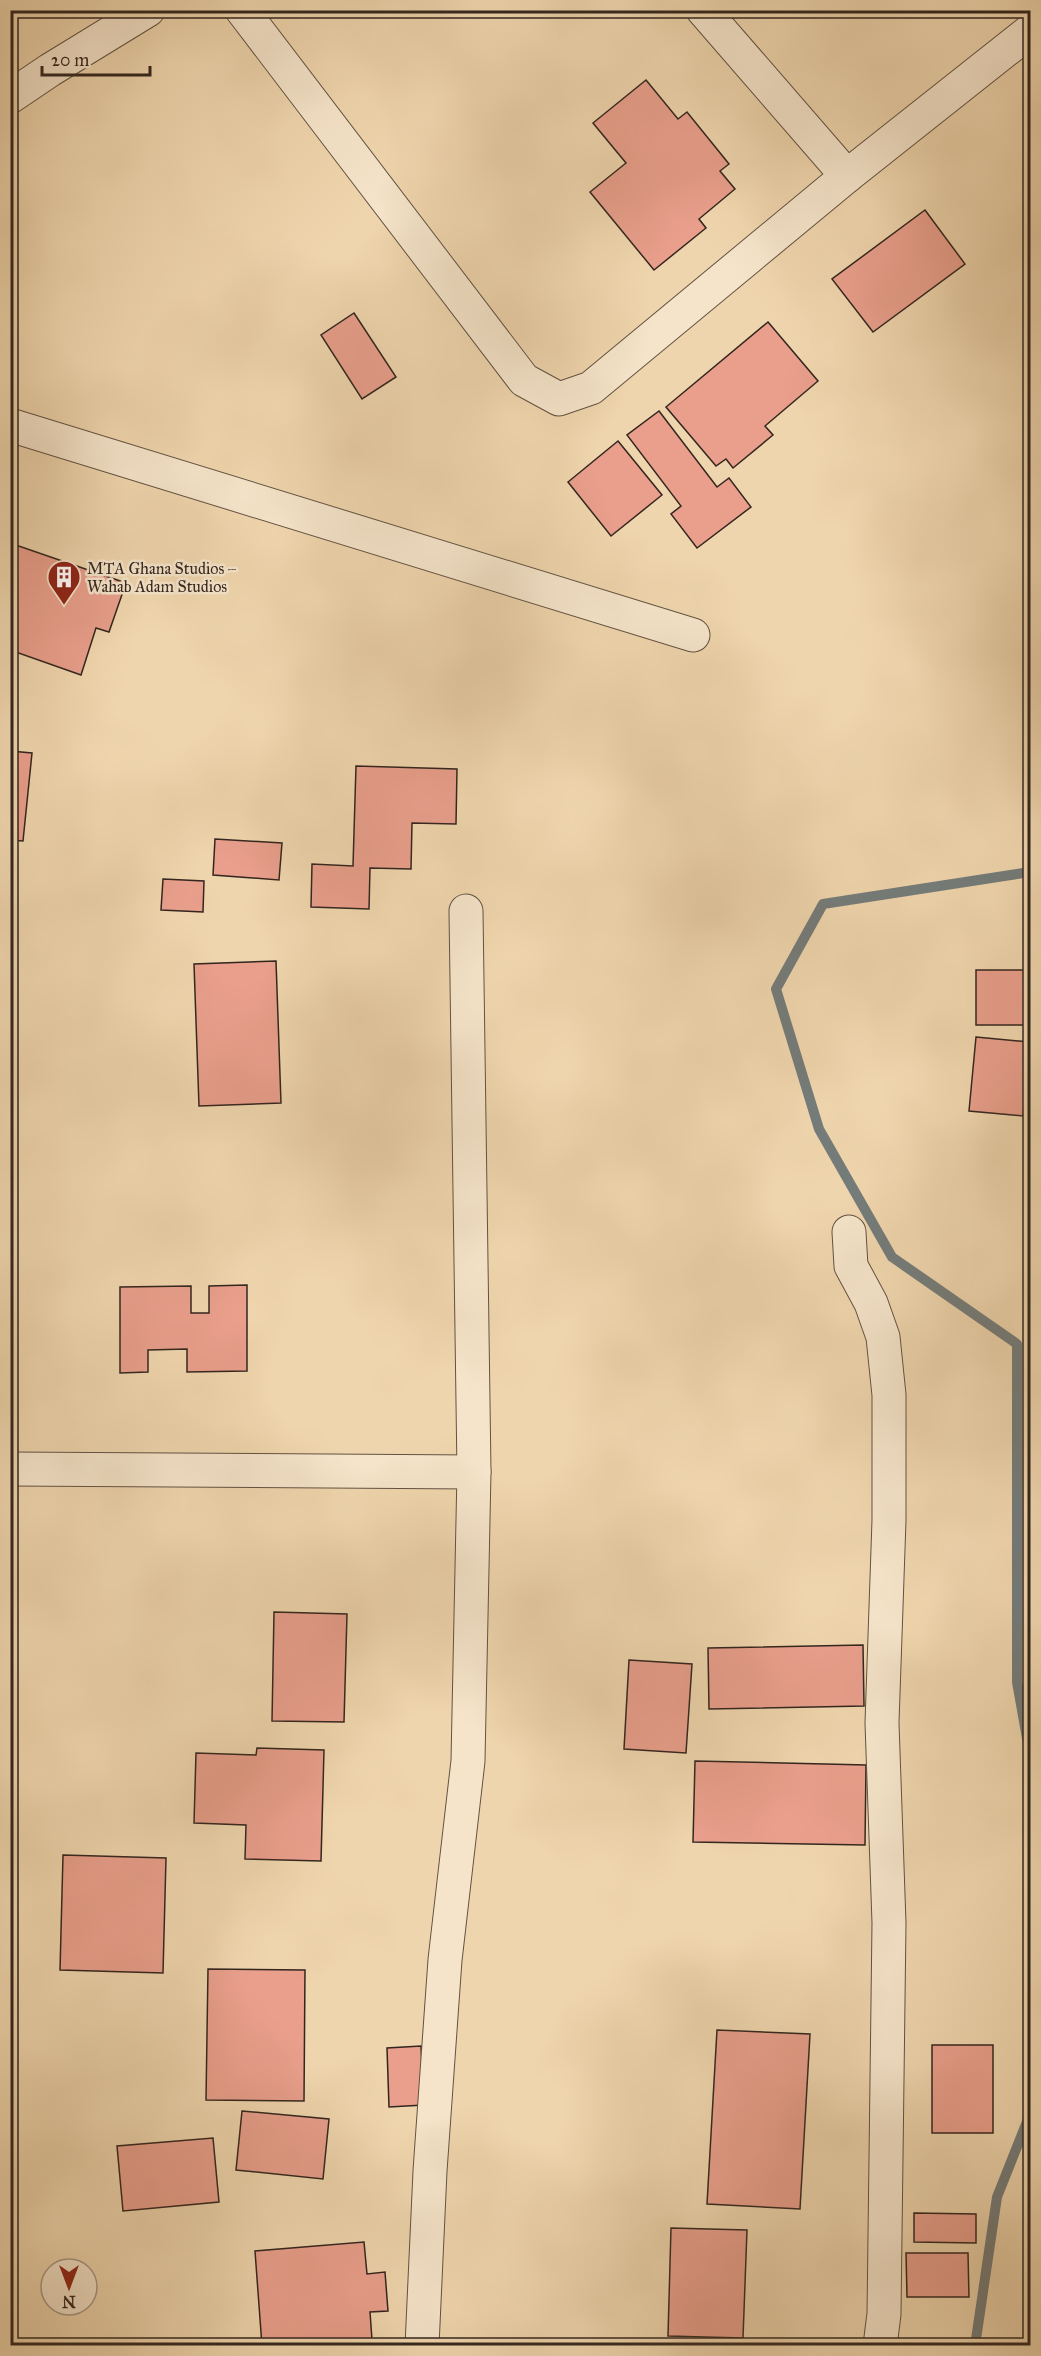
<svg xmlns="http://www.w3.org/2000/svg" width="1041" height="2356" font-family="'IM FELL Great Primer',serif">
  <rect width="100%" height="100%" fill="#efd5ad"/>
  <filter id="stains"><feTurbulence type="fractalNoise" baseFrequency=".00333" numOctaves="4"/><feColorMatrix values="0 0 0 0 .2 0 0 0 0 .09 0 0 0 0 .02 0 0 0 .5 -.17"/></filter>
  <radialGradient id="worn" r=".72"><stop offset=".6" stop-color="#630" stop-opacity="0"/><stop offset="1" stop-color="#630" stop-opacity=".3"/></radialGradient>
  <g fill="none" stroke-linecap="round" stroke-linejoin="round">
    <g stroke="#747c7a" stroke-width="10">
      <path d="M1030 872 823 904 776 989 819 1129 892 1257 1017 1344V1682L1030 1755"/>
      <path d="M975 2346 997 2197 1030 2114"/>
    </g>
  </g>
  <g fill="#e99f8c" stroke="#33261f" stroke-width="1.5">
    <path d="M646 80 678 119 687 112 729 164 720 171 735 189 699 219 706 228 654 270 590 192 626 163 593 123Z"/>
    <path d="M925 210 965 264 873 332 832 279Z"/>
    <path d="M354 313 396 377 362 399 321 335Z"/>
    <path d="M768 322 818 381 765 426 773 435 733 468 726 459 716 466 666 407Z"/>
    <path d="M659 411 717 487 729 478 751 507 697 548 671 514 681 506 627 435Z"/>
    <path d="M618 441 662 495 611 536 568 482Z"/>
    <path d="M10 543 126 583 109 632 96 628 81 675 10 650Z"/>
    <path d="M10 751 32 753 23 841 10 840Z"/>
    <path d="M356 766 457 769 456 824 412 823 411 869 370 868 369 909 311 907 312 864 353 866Z"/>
    <path d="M215 839 282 843 279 880 213 875Z"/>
    <path d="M163 879 204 881 203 912 161 910Z"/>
    <path d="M276 961 281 1103 199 1106 194 964Z"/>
    <rect x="976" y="970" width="54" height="55"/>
    <path d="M976 1037 1030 1042 1023 1116 969 1111Z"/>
    <path d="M247 1285V1371L187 1372V1349L148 1350V1372L120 1373V1287L191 1286V1313H209V1286Z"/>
    <path d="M274 1612 347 1614 344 1722 272 1721Z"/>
    <path d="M863 1645 864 1706 709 1709 708 1648Z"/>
    <path d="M629 1660 692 1664 686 1753 624 1749Z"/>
    <path d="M257 1748 324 1750 321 1861 245 1859 246 1825 194 1823 196 1753 256 1755Z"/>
    <path d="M695 1761 866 1765 865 1845 693 1842Z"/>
    <path d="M63 1855 166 1858 163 1973 60 1970Z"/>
    <path d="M208 1969 305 1970 304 2101 206 2100Z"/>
    <path d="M717 2030 810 2034 800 2209 707 2204Z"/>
    <rect x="932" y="2045" width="61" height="88"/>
    <path d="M421 2046 424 2105 389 2107 387 2048Z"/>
    <path d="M242 2111 329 2119 323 2179 236 2170Z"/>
    <path d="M213 2138 219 2202 123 2211 117 2146Z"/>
    <path d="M914 2213 976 2214V2243L914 2242Z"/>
    <path d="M671 2228 747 2230 743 2338 668 2336Z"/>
    <path d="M364 2242 367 2274 385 2272 388 2311 370 2312 372 2340 262 2346 255 2251Z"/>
    <path d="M906 2253H968L969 2297H907Z"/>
  </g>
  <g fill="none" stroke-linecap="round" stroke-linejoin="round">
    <g stroke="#625242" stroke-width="35">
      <g id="minor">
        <path d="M242 10 524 380 559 399 591 388 847 176 1030 31"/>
        <path d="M703 10 847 176"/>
        <path d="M10 97 50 70 148 10"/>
        <path d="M10 425 693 635"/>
        <path d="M849 1232 851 1266 871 1303 883 1337 889 1395V1520L882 1723 889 1923 884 2314 880 2346"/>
        <path d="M10 1469 474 1472"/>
        <path d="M422 2346 430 2171 445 1960 468 1761 474 1472 466 911"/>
      </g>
    </g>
    <use href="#minor" stroke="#f5e4ca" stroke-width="33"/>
  </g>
  <defs>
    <g id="building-pin" transform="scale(1.725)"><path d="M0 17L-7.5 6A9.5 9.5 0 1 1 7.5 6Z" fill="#8f2418" stroke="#f5e4ca"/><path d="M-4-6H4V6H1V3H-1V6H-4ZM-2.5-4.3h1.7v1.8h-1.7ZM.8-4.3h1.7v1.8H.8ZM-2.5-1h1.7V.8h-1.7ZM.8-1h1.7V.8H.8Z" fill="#fff"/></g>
  </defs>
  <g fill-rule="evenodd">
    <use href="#building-pin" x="64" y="577"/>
  </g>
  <g text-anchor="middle" stroke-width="5" stroke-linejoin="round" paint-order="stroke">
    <g font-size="16" fill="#33261f" stroke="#f5e4ca" text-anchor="start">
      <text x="87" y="574">MTA Ghana Studios –<tspan x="87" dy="18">Wahab Adam Studios</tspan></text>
    </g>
  </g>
  <rect width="1041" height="2356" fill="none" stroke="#efd5ad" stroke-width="36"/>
  <rect x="12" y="12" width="1017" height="2332" fill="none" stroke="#33261f" stroke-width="3"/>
  <rect x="18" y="18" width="1005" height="2320" fill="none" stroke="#33261f" stroke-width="1.5"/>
  <g transform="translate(69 2287) rotate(180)"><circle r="28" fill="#f5e4ca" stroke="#a79886" stroke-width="1.5"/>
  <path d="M0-4.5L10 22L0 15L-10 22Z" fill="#8f2418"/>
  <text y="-9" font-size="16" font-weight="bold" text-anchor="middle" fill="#33261f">N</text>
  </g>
  <path d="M42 66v9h108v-9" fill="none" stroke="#33261f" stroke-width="3"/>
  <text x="51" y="66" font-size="18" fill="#33261f" stroke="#f5e4ca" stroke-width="4.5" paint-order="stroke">20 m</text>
  <rect width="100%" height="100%" filter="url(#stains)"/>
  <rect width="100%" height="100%" fill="url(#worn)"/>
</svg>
